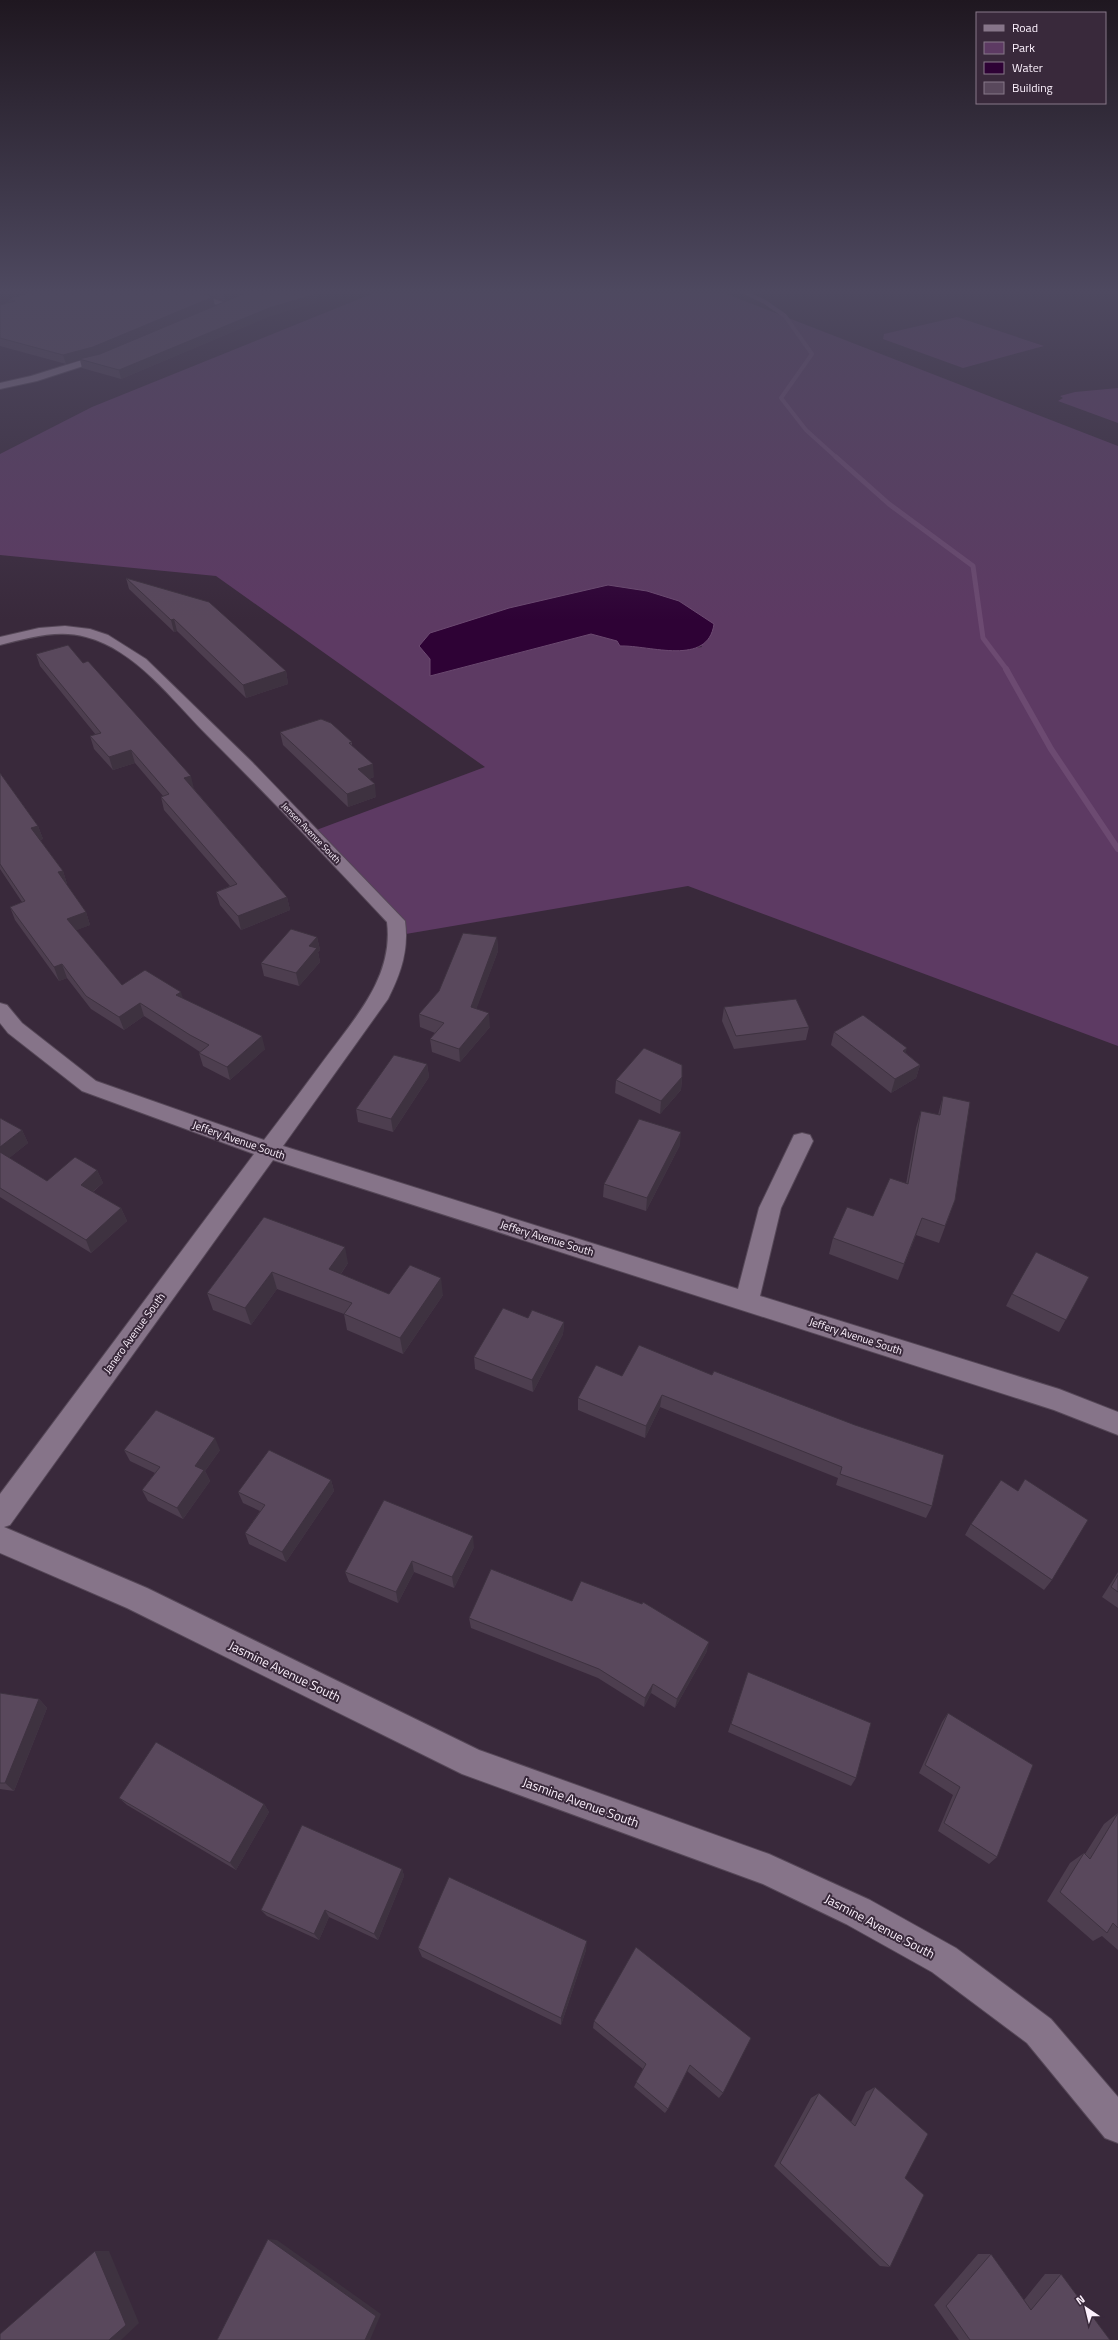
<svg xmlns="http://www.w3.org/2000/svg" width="1118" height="2340" font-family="'Titillium Web',sans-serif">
  <rect width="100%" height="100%" fill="#39293b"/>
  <g fill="#5d3a63" fill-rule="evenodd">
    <path d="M374 293H724L1118 446V1046L688 886 400 935 311 832 485 767 216 576 0 555V454L92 407ZM679 601 702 647 675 651 636 645 620 646 617 641 591 634 430 676V659Z"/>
    <path d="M957 317 1044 346 963 368 883 339 884 334Z"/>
    <path d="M1118 388V423L1058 401 1063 398 1060 396 1075 392Z"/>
  </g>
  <path fill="#2e0235" stroke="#6c4a71" d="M608 585 647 591 679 601 714 624C708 667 650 645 620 646L617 641 591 634 430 676V659L419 646 430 633 509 608Z"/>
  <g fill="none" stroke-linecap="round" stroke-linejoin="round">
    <path stroke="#6c4a71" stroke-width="4" d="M744 292 765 302 785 316 812 354 781 398 806 430 837 458"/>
    <path stroke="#6c4a71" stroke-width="5" d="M836 457 889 504 973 566 983 638 1007 670"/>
    <path stroke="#6c4a71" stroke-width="6" d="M1006 669 1051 749 1118 849"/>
    <g stroke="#554757" stroke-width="2">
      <g id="street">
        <path d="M179 292H194L231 305 227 308Z"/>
        <path d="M65 626 90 629 108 635 146 659 252 762 405 921C409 950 401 973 388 999L283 1146 738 1289 759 1208 794 1135 802 1133 810 1135 813 1141 781 1208 760 1296 1059 1389 1118 1412V1435L1054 1410 273 1160 10 1525 4 1527 147 1588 479 1750 769 1854 870 1900 956 1948 1051 2019 1118 2097V2143L1105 2138 1027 2043 932 1972 846 1924 763 1884 462 1774 127 1608 0 1553V1494L254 1154 82 1091 8 1033 0 1023V1003L7 1005 22 1023 96 1081 264 1140C284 1114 304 1087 324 1060 354 1019 394 977 387 922 328 859 268 796 207 735 172 700 136 650 86 637 58 629 28 638 0 645V637L39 628Z"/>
      </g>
    </g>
    <g stroke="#554757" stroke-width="2">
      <path id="secondary" d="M108 352 113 355 111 357 37 381 0 389V383L31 376Z"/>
    </g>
    <use href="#street" fill="#867489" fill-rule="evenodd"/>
    <use href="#secondary" fill="#867489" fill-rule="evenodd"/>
  </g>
  <g fill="#4d3e4f">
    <path d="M200 292H246L225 301Z"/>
    <path d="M316 294 317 302 270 316 121 379 82 368 80 360 66 364 0 346V305L9 303 8 299 215 306 100 354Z"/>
    <path d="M126 578 286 671 288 684 246 698 177 631 174 632 129 589Z"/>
    <path d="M36 654 83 663 194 789 287 897 290 910 241 930 220 905 216 892 230 886 164 810 161 797 163 796 135 763 113 770 94 749 90 736 96 735 40 666Z"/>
    <path d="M280 732 352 742V746L374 777 369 779 376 797 348 807 283 745Z"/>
    <path d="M0 773 38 826 43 839 40 840 63 871 67 884H66L86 912 90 925 76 930 122 985 183 999 265 1049 230 1080 203 1066 199 1053 200 1052 194 1048 144 1016 124 1030 91 1009 67 978 59 981 15 920 10 907 22 902 0 869Z"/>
    <path d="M317 937 320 950 318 952 320 962 299 986 264 976 261 963Z"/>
    <path d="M497 937 498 951 476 1009 490 1027 460 1062 432 1052 430 1039 435 1033 420 1027 419 1014Z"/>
    <path d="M724 1007 809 1027 806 1040 734 1049 722 1021Z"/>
    <path d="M834 1032 906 1053 920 1065 916 1078 891 1093 831 1045Z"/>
    <path d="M427 1064 429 1077 393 1132 358 1122 356 1109Z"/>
    <path d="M682 1077 681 1090 660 1114 615 1093 616 1080Z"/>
    <path d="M943 1096 955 1200 939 1243 916 1235 898 1280 829 1254 833 1238 873 1216 906 1184 916 1128 921 1111 938 1115Z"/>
    <path d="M0 1118 22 1130 28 1143 9 1158 47 1181 97 1170 103 1183 93 1192 121 1208 127 1221 91 1253 0 1197Z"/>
    <path d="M680 1145 646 1211 603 1197 604 1184Z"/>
    <path d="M264 1217 348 1263 341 1274 389 1294 443 1295 403 1354 347 1330 344 1314 277 1289 251 1325 213 1310 207 1293Z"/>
    <path d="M1089 1277 1059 1332 1006 1306 1012 1294Z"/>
    <path d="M564 1322 563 1334 533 1392 475 1369 474 1357Z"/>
    <path d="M639 1345 932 1506 926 1518 836 1485 838 1478 660 1407 645 1438 578 1410V1398L622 1376Z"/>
    <path d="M124 1450H220L205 1471 210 1481 183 1519 148 1501 142 1490 155 1473 130 1461Z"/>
    <path d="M331 1480 334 1491 286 1562 249 1544 245 1533 260 1511 243 1503 238 1492Z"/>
    <path d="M971 1524 1052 1580 1044 1590 965 1535Z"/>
    <path d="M474 1547 454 1588 414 1572 398 1603 349 1582 345 1572Z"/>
    <path d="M1118 1572V1608L1102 1597Z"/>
    <path d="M572 1601 707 1651 675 1708 651 1693 644 1707 598 1678 471 1628 469 1618Z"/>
    <path d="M748 1672 856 1778 851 1786 728 1732Z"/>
    <path d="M0 1693 39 1699 47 1708 14 1791 0 1789Z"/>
    <path d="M948 1713 997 1857 989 1864 938 1831 953 1795 919 1773 942 1722Z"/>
    <path d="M119 1798 264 1804 269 1812 236 1870 127 1805Z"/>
    <path d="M1118 1813V1950L1102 1936 1093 1941 1047 1901 1070 1863 1084 1853 1085 1854 1104 1824Z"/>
    <path d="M402 1869 404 1876 378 1940 329 1917 319 1940 267 1916 261 1910Z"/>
    <path d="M636 1947 723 2093 719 2098 687 2071 668 2109 665 2113 634 2087 643 2069 593 2028 594 2021Z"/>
    <path d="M418 1948 586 1950 561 2025 422 1957Z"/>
    <path d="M875 2087 905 2178 890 2267 880 2266 774 2166 811 2098 819 2093 851 2122 866 2092Z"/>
    <path d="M978 2254H991L1024 2300 1045 2274H1061L1110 2340H959L934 2305Z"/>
  </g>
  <g fill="#3e3240">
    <path d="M225 292H246L225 301 224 293Z"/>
    <path d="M316 294 317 302 270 316 121 379 119 370 269 308Z"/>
    <path d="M213 297 215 306 96 356 79 359 80 360 66 364 63 355Z"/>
    <path d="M174 619 177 631 174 632 171 620Z"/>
    <path d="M286 671 288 684 246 698 243 685Z"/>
    <path d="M131 750 135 763 113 770 109 757Z"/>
    <path d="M373 764 374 777 360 782 358 769Z"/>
    <path d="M191 776 194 789 184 778Z"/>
    <path d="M375 784 376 797 348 807 347 794Z"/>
    <path d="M38 826 43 839 36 841 31 828Z"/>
    <path d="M63 871 67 884 63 886 58 872Z"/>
    <path d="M287 897 290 910 241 930 238 916Z"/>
    <path d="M86 912 90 925 72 932 67 919Z"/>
    <path d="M317 937 320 950 318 952 320 962 299 986 296 973 309 946Z"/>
    <path d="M497 937 498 951 472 1021 471 1007Z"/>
    <path d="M62 964 67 978 59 981 54 967Z"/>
    <path d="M181 992 185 1005 176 995Z"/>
    <path d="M140 1003 144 1016 124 1030 119 1017Z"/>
    <path d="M489 1013 490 1027 460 1062 459 1049Z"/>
    <path d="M262 1036 265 1049 230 1080 227 1067Z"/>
    <path d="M907 1048 903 1062V1051Z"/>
    <path d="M427 1064 429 1077 393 1132 391 1119Z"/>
    <path d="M920 1065 916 1078 891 1093 895 1079Z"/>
    <path d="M682 1077 681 1090 660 1114 661 1101Z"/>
    <path d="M22 1130 28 1143 3 1163 0 1157V1147Z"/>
    <path d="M681 1132 680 1145 646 1211 647 1198Z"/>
    <path d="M97 1170 103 1183 86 1197 81 1185Z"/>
    <path d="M121 1208 127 1221 91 1253 86 1240Z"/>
    <path d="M922 1218 916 1235 898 1280 904 1264Z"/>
    <path d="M345 1247 348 1263 333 1285 329 1269Z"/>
    <path d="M272 1272 277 1289 251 1325 245 1308Z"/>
    <path d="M441 1278 443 1295 403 1354 400 1338Z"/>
    <path d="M564 1322 563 1334 533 1392 532 1380Z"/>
    <path d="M662 1395 660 1407 645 1438 646 1426Z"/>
    <path d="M215 1438 220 1450 205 1471 210 1481 183 1519 177 1508 195 1466Z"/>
    <path d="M331 1480 334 1491 286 1562 282 1552Z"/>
    <path d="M473 1536 474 1547 454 1588 452 1577Z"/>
    <path d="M412 1561 414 1572 398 1603 396 1592Z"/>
    <path d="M709 1642 707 1651 675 1708 677 1699Z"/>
    <path d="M653 1684 651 1693 644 1707 645 1698Z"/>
    <path d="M39 1699 47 1708 14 1791 5 1783Z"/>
    <path d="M264 1804 269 1812 236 1870 230 1863Z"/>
    <path d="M402 1869 404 1876 378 1940 374 1934Z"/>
    <path d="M325 1910 329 1917 319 1940 314 1934Z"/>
    <path d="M587 1941 586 1950 561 2025V2018Z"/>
    <path d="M268 2239 277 2240 381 2314 370 2340H365Z"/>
    <path d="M95 2251H109L139 2323 121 2340H109Z"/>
  </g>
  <g fill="#59485c" stroke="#3e3240">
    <path d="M33 292H199L213 297 93 347 63 355 0 338V305L15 301 8 299Z"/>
    <path d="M248 292H313L316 294 269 308 119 370 79 359 100 354Z"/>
    <path d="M126 578 209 602 286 671 243 685 174 619 171 620Z"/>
    <path d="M68 645 83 663 88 661 191 776 184 778 287 897 238 916 216 892 237 884 161 797 169 794 131 750 109 757 90 736 101 733 36 654Z"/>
    <path d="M321 719 331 723 352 742 349 743 373 764 358 769 375 784 347 794 280 732Z"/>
    <path d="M0 773 38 826 31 828 63 871 58 872 86 912 67 919 122 985 145 970 181 992 176 995 262 1036 227 1067 199 1053 209 1045 190 1035 140 1003 119 1017 86 996 62 964 54 967 10 907 25 901 0 864Z"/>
    <path d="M291 929 317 937 309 946 317 948 296 973 261 963Z"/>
    <path d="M463 933 497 937 471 1007 489 1013 459 1049 430 1039 444 1023 419 1014 439 991Z"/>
    <path d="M796 999 809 1027 736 1036 724 1007Z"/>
    <path d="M863 1015 907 1048 903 1051 920 1065 895 1079 834 1032Z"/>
    <path d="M644 1048 682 1065V1077L661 1101 616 1080Z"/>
    <path d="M394 1055 427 1064 391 1119 356 1109Z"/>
    <path d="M943 1096 970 1102 955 1200 945 1226 922 1218 904 1264 833 1238 847 1207 873 1216 890 1178 908 1184 921 1111 940 1115Z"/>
    <path d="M0 1118 22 1130 0 1147Z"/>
    <path d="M639 1119 681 1132 647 1198 604 1184Z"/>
    <path d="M0 1152 47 1181 75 1157 97 1170 81 1185 121 1208 86 1240 0 1188Z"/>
    <path d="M264 1217 345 1247 329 1269 389 1294 410 1265 441 1278 400 1338 344 1314 352 1303 272 1272 245 1308 207 1293Z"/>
    <path d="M1036 1252 1089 1277 1066 1320 1012 1294Z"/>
    <path d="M503 1308 528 1318 532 1310 564 1322 532 1380 474 1357Z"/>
    <path d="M639 1345 712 1375 714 1371 855 1425 944 1455 932 1506 840 1474 842 1467 662 1395 646 1426 578 1398 596 1365 622 1376Z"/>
    <path d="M156 1410 215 1438 195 1466 204 1470 177 1508 142 1490 160 1467 124 1450Z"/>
    <path d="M269 1450 331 1480 282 1552 245 1533 265 1505 238 1492Z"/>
    <path d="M1025 1479 1088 1520 1052 1580 971 1524 1001 1480 1018 1491Z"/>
    <path d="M384 1500 473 1536 452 1577 412 1561 396 1592 345 1572Z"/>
    <path d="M491 1569 572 1601 581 1581 642 1604 643 1602 709 1642 677 1699 653 1684 645 1698 599 1669 469 1618Z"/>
    <path d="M1118 1575V1592L1111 1587Z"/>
    <path d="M748 1672 871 1723 856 1778 731 1724Z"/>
    <path d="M0 1693 39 1699 5 1783H0Z"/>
    <path d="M948 1713 1033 1765 997 1857 944 1823 960 1787 925 1765Z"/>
    <path d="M156 1742 264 1804 230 1863 119 1798Z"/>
    <path d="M1118 1813V1928L1113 1923 1107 1933 1060 1892 1084 1853 1090 1859Z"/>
    <path d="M302 1825 402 1869 374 1934 325 1910 314 1934 261 1910Z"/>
    <path d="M449 1877 587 1941 561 2018 418 1948Z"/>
    <path d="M636 1947 751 2038 723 2093 690 2065 668 2109 636 2082 646 2064 594 2021Z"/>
    <path d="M875 2087 928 2134 905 2178 924 2195 890 2267 780 2163 819 2093 855 2126Z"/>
    <path d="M268 2239 376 2316 365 2340H217Z"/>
    <path d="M95 2251 126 2325 109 2340H0V2334Z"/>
    <path d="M991 2254 1031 2310 1061 2274 1110 2340H970L946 2306Z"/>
  </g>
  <linearGradient id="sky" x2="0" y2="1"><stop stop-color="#1f1720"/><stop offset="0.47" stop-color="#4e4960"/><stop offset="1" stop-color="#4e4960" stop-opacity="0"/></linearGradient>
  <rect width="1118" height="620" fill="url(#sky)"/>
  <g text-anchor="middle" stroke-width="4" stroke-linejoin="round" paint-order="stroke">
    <g font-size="9" fill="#fcf1fd" stroke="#39293b">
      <text transform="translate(311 833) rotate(46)" y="3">Jensen Avenue South</text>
    </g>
    <g font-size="11" fill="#fcf1fd" stroke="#39293b">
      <text transform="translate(239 1140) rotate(19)" y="4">Jeffery Avenue South</text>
      <text transform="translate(547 1238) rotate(17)" y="4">Jeffery Avenue South</text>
      <text transform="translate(134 1333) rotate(-54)" y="4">Janero Avenue South</text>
      <text transform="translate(856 1336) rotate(18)" y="4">Jeffery Avenue South</text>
    </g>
    <g font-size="13" fill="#fcf1fd" stroke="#39293b">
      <text transform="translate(285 1671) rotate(26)" y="5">Jasmine Avenue South</text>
      <text transform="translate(581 1802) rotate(20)" y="5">Jasmine Avenue South</text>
      <text transform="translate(880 1926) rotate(28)" y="5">Jasmine Avenue South</text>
    </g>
  </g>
  <rect x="976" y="12" width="130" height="92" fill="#39293b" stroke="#877989"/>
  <rect x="984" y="25" width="20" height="6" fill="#867489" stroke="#877989"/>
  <text x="1012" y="32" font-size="12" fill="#fcf1fd">Road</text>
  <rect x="984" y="42" width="20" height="12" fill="#5d3a63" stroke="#877989"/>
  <text x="1012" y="52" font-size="12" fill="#fcf1fd">Park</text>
  <rect x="984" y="62" width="20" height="12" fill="#2e0235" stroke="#877989"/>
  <text x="1012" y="72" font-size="12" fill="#fcf1fd">Water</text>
  <rect x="984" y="82" width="20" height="12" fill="#59485c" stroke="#877989"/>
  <text x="1012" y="92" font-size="12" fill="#fcf1fd">Building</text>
  <g transform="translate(1086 2308) rotate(325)" stroke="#39293b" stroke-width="3" paint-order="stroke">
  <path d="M0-3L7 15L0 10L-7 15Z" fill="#fcf1fd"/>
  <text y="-6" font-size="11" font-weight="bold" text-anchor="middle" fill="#fcf1fd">N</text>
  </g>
</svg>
